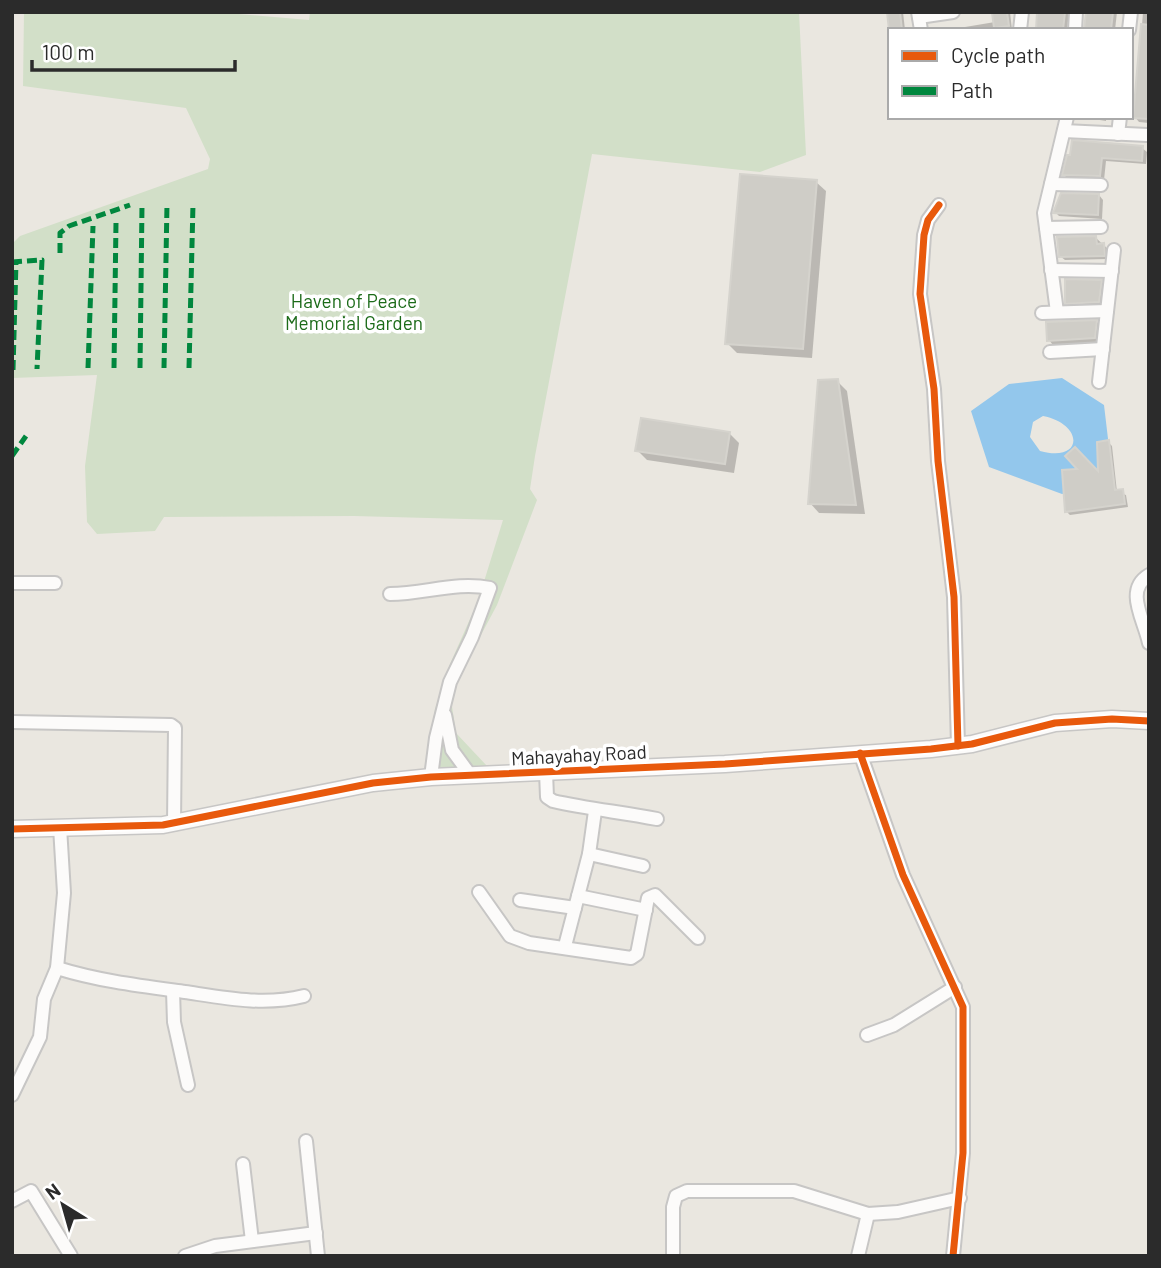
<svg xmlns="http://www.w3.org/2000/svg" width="1161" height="1268" viewBox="0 0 1161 1268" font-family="Barlow,sans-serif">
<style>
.cemetery{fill:#d2dfc8}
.water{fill:#93c7ec;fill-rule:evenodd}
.shadow{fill:#0003}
.building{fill:#cfcdc7;stroke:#d5d3cd;stroke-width:2}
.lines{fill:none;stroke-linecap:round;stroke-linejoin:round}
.minor-casing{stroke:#c7c6c5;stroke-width:16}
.tertiary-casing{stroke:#c7c6c5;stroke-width:19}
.minor{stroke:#fcfbfa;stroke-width:12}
.tertiary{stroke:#fcfbfa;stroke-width:16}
.quiet{stroke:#00873e;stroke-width:5;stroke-dasharray:10 5;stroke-linecap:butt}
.cycleway-casing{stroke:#fff;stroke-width:11}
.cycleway{stroke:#e8590c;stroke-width:7}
.labels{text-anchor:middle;stroke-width:7;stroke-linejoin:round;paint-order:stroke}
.park-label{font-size:19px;fill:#1c6b19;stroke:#fff}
.street-label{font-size:19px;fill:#2b2b2b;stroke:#fff}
</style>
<rect width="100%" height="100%" fill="#eae7e0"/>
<polygon class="cemetery" points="24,12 215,12 309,20 310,12 799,12 806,155 760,172 592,154 535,456 530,489 537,500 497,605 450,693 456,733 487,766 424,771 435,709 450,664 478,601 503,520 354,516 164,517 155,531 97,534 87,522 85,466 97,375 12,378 12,244 20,236 208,169 210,159 186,108 23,86"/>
<path class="water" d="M1062 378 1104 405 1113 481 1111 485 1062 494 989 467 971 411 1009 384ZM1043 416C1084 424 1084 463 1040 451L1030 437 1033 422Z"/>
<g class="shadow">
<polygon points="890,12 903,12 905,30 892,30"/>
<polygon points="994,12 1010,12 1012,30 947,30 995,22"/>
<polygon points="1040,12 1069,12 1067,30 1039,30"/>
<polygon points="1087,12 1117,12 1115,30 1085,30"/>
<polygon points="1143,12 1149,12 1149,123 1139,122 1135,117"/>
<polygon points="1081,117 1106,117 1106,121"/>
<polygon points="1142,148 1147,152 1146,164 1106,161 1104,180 1068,179 1064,175 1072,156"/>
<polygon points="816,182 826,191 812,358 737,353 727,343"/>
<polygon points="1099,195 1103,200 1102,219 1059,216 1055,212"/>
<polygon points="1096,238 1108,249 1108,259 1065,260 1060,256"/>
<polygon points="1101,281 1105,286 1103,305 1071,307 1066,303"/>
<polygon points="1097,322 1101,326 1099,342 1053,345 1049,340"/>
<polygon points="837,381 847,391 865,514 819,513 810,503"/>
<polygon points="729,433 739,443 734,473 647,460 637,450"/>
<polygon points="1108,442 1112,446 1117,492 1126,495 1128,507 1070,515 1067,512 1100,475"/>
</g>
<g class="building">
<polygon points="887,12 900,12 902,30 889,30"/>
<polygon points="1002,12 1007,12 1009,26 994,28 992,13"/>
<polygon points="1037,12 1065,12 1063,30 1036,30"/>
<polygon points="1086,12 1113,12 1111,30 1084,30"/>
<polygon points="1141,24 1149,25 1148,119 1133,118"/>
<polygon points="1072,140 1143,146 1142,161 1102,158 1100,176 1062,175 1067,155 1070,155"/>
<polygon points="740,174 817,180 803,349 725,344"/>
<polygon points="1061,193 1099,194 1098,215 1053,213"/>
<polygon points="1096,236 1097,244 1104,243 1105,256 1059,257 1057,237"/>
<polygon points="1065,279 1102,280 1099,302 1065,304"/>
<polygon points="1097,320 1095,338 1047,341 1046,322"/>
<polygon points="838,379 856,505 808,504 818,380"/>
<polygon points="641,418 730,432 725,464 635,451"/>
<polygon points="1109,440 1115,490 1123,489 1125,504 1065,512 1062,470 1077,469 1065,456 1075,447 1098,471 1097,442"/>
</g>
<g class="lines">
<g class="minor-casing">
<g id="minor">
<polyline points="918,12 921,30"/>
<polyline points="919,17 953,12"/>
<polyline points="1020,30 1022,12"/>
<polyline points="1075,30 1076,12"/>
<polyline points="1129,30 1131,12"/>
<polyline points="1064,131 1147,135"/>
<polyline points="1118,134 1120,117"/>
<polyline points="1051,184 1101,185"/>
<polyline points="939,205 928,220 924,235 920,294 934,389 938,461 954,597 958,746"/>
<polyline points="1046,228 1101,227"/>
<polyline points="1051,270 1112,271"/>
<polyline points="1057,312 1044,213 1067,117"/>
<polyline points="1042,313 1107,311"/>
<polyline points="1050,352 1103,349"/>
<polyline points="1099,382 1114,250"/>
<path d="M1149 575C1124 590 1144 619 1149 643"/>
<polyline points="12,583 55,583"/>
<path d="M390 594C425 594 456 581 490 588L472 637 450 682 436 738 431 777"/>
<polyline points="445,715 452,750 471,776"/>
<polyline points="12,722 171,725 175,728 174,824"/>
<polyline points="860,753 903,875 963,1007 963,1153 953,1256"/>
<path d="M546 772 547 797 553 801C588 809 621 812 657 819"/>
<polyline points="589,854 643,866"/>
<polyline points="479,892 510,936 529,943 631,958 637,954 648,898 655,895 698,938"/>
<polyline points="578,896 646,910"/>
<polyline points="520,900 575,908"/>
<polyline points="565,946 589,854 595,811"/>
<path d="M57 968C99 981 141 986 185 992 225 998 264 1006 304 996"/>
<polyline points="173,991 174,1022 188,1085"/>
<polyline points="867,1035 894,1025 955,987"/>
<polyline points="12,1095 40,1037 44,999 57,968 64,893 60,827"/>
<polyline points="306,1141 318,1256"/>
<polyline points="243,1164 252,1241"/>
<polyline points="12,1201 31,1191 71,1256"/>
<polyline points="185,1256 215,1246 316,1233"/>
<polyline points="673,1256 673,1207 676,1196 687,1191 794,1191 868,1214 898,1212 960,1198"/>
<polyline points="858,1256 868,1214"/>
</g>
</g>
<g class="tertiary-casing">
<polyline id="tertiary" points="12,829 163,825 373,783 431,777 725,764 931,749 972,744 1055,723 1112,719 1149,721"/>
</g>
<use href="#minor" class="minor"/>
<use href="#tertiary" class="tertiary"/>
<g class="quiet">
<polyline points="60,253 60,233 69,226 130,205"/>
<polyline points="12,262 42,260 37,369"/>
<polyline points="88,368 93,226"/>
<polyline points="114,368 116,222"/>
<polyline points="140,368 142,205"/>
<polyline points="164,368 167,204"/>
<polyline points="189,368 193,204"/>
<polyline points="13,370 16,262"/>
<polyline points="12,456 26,436"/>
</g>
<g class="cycleway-casing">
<g id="cycleway">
<polyline points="939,205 928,220 924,235 920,294 934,389 938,461 954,597 958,746"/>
<polyline points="860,753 903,875 963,1007 963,1153 953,1256"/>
<polyline points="12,829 163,825 373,783 431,777 725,764 931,749 972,744 1055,723 1112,719 1149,721"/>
</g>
</g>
<use href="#cycleway" class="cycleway"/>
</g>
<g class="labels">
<g class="park-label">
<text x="354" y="308">Haven of Peace<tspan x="354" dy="22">Memorial Garden</tspan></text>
</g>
<g class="street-label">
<text transform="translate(579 755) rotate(-3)" y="7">Mahayahay Road</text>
</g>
</g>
<rect width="1161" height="1268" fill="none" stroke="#2b2b2b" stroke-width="28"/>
<rect x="888" y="28" width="245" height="91" fill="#ffffff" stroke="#aaaaaa" stroke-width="2"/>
<rect x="902" y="51" width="35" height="10" fill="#e8590c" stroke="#aaaaaa" stroke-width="2"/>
<text x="951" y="63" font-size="21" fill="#2b2b2b">Cycle path</text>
<rect x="902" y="86" width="35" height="10" fill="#00873e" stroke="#aaaaaa" stroke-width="2"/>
<text x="951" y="98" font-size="21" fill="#2b2b2b">Path</text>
<g transform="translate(63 1205) rotate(323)" stroke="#ffffff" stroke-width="5" paint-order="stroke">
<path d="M0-5L12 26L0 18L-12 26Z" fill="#2b2b2b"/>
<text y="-10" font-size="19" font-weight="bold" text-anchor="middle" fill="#2b2b2b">N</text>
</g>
<path d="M32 60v10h203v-10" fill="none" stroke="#2b2b2b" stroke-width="3.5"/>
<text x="42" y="60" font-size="21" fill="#2b2b2b" stroke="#ffffff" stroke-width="5" paint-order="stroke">100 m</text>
</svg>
